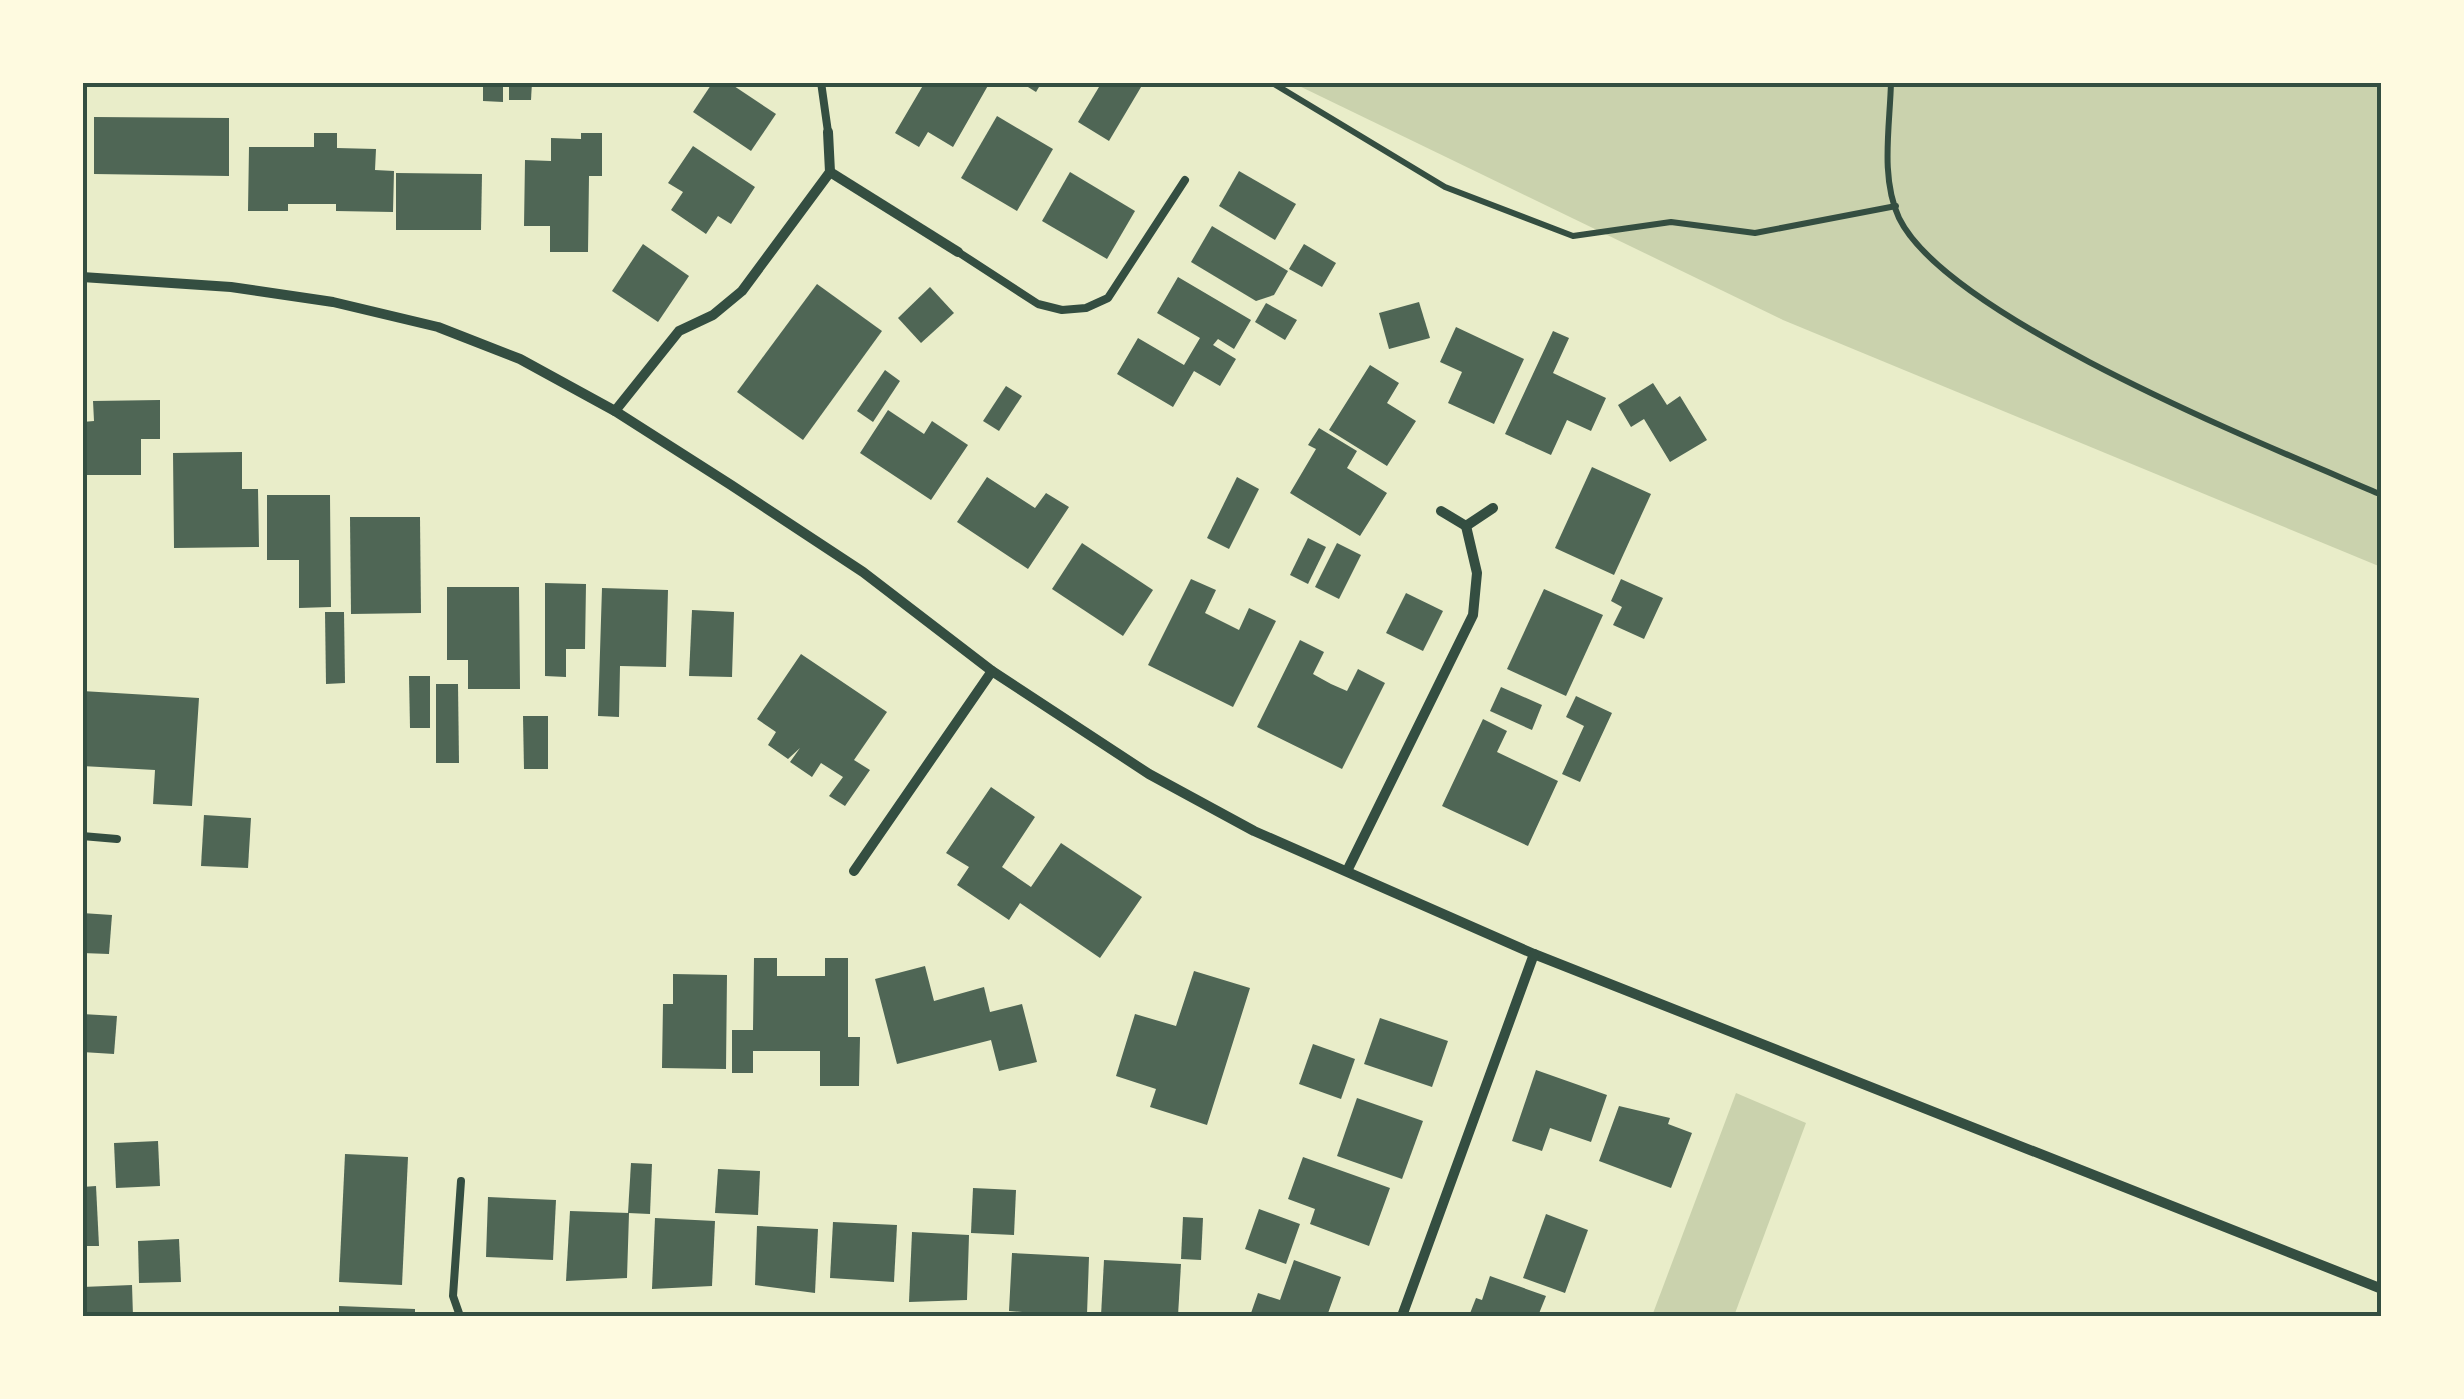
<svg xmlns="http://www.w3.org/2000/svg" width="2464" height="1399" viewBox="0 0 2464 1399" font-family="Karla,sans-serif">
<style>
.green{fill:#cad2ad}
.building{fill:#4f6655}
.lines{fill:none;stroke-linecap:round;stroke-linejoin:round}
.path{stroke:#344e41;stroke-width:6}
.service{stroke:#344e41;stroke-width:8}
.minor{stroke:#344e41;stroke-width:10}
.neatline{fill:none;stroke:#344e41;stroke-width:4}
</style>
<rect width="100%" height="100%" fill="#e9edc9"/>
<g class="green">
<polygon points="1293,83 2381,83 2381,567 1783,320"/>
<polygon points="1736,1093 1806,1123 1734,1316 1652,1316"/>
</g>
<g class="building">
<polygon points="483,82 503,82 503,102 483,101"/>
<polygon points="509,82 532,82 531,100 509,100"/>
<polygon points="713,82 728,82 776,114 751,151 693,112"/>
<polygon points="925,82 990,82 953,147 928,132 919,147 895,133"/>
<polygon points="1020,82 1042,82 1036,92"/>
<polygon points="1102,82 1144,82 1109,141 1078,122"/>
<polygon points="997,116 1053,149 1017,211 961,178"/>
<polygon points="94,117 229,118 229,176 94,174"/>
<polygon points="314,133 337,133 337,148 376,149 375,170 394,171 393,212 336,211 336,204 288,204 288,211 248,211 249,147 314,147"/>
<polygon points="581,133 602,133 602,176 589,176 588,252 550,252 550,226 524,226 525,160 551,161 551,138 581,139"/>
<polygon points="693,146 755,187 731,224 718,216 706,234 671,210 683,192 668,183"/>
<polygon points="1239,171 1296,204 1275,240 1219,206"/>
<polygon points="1070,172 1135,211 1107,259 1042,221"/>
<polygon points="396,173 482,174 481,230 396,230"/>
<polygon points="1212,226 1288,271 1274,295 1256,301 1191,262"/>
<polygon points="643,244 689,276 658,322 612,291"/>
<polygon points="1304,244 1336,263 1322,287 1289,269"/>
<polygon points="1178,277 1251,320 1234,349 1218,339 1213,345 1236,359 1220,386 1194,371 1173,407 1117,374 1138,338 1184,365 1200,338 1157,313"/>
<polygon points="817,284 882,331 803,440 737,392"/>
<polygon points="930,287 954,313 921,343 898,318"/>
<polygon points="1419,302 1430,338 1389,349 1379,313"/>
<polygon points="1266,303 1297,320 1285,340 1255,322"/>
<polygon points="1456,327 1524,359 1494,424 1448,403 1462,372 1440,362"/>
<polygon points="1553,331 1569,338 1553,373 1606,398 1591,431 1567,420 1551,455 1505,434"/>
<polygon points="1370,365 1399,383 1387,403 1416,421 1387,466 1329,430"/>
<polygon points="885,370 900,381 873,422 857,411"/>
<polygon points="1653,383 1667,405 1680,396 1707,440 1670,462 1644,419 1631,427 1618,405"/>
<polygon points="1006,386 1022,396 999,431 983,421"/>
<polygon points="160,400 160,439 141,439 141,475 82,475 82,422 94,421 93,401"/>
<polygon points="888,410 924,434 932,421 968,445 931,500 860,453"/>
<polygon points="1319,428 1357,451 1347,468 1387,493 1360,536 1290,493 1316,449 1308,445"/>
<polygon points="242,452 242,489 258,489 259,547 174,548 173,453"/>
<polygon points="1592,467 1651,494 1614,575 1555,548"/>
<polygon points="987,477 1035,508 1046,493 1069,507 1028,569 957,522"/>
<polygon points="1237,477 1259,489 1229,549 1207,538"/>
<polygon points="267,495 330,495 331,607 299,608 299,560 267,560"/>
<polygon points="350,517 420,517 421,613 351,614"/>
<polygon points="1308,538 1326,547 1308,584 1290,575"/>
<polygon points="1082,543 1153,590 1123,636 1052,589"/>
<polygon points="1337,543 1361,555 1339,599 1315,587"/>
<polygon points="1191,579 1216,590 1205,613 1239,630 1249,608 1276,621 1233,707 1148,665"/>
<polygon points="1621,579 1663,598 1644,639 1613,625 1622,607 1611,601"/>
<polygon points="545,583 586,584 585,649 566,649 566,677 545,676"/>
<polygon points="447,587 519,587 520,689 468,689 468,660 447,660"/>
<polygon points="602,588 668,590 666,667 620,666 619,717 598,716"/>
<polygon points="1544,589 1603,615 1566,696 1507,669"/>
<polygon points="1406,593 1443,611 1423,651 1386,633"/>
<polygon points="692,610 734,612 732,677 689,676"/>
<polygon points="325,612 344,612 345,683 326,684"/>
<polygon points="1300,640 1324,652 1313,674 1331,684 1347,691 1358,669 1385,683 1342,769 1257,727"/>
<polygon points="801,654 887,712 854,760 870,770 845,806 829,796 843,777 821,763 812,777 790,762 800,748 788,759 768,745 776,732 757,719"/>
<polygon points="409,676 430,676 430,728 410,728"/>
<polygon points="436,684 458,684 459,763 436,763"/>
<polygon points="1501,687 1542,705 1532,730 1490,711"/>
<polygon points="82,691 199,698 192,806 153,804 155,770 82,766"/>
<polygon points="1576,696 1612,713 1580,782 1562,774 1584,726 1566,717"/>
<polygon points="523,716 548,716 548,769 524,769"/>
<polygon points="1483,719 1507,731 1497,752 1558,781 1528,846 1442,806"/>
<polygon points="991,787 1035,817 1002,867 1031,887 1061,843 1142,897 1100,958 1020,903 1009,920 957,885 969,867 946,853"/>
<polygon points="204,815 251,818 248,868 201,866"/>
<polygon points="82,913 112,915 109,954 82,953"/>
<polygon points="754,958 777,958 777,976 825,976 825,958 848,958 848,1037 860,1037 859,1086 820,1086 820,1051 753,1051 753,1073 732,1073 732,1030 753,1030"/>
<polygon points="925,966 934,1001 984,987 990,1012 1022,1004 1037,1062 999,1071 991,1040 897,1064 875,979"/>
<polygon points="1194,971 1250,988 1207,1125 1150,1107 1156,1089 1116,1076 1135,1014 1176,1026"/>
<polygon points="673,974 727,975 726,1069 662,1068 663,1004 673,1004"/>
<polygon points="82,1014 117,1016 114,1054 82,1052"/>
<polygon points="1380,1018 1448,1041 1432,1087 1364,1064"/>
<polygon points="1313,1044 1355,1059 1341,1099 1299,1084"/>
<polygon points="1536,1070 1607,1095 1591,1142 1550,1128 1542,1151 1512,1141"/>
<polygon points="1357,1098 1423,1121 1402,1179 1337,1156"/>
<polygon points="1619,1106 1670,1118 1668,1124 1692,1133 1671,1188 1599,1161"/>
<polygon points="158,1141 160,1186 116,1188 114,1143"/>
<polygon points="345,1154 408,1157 402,1285 339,1282"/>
<polygon points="1303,1157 1390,1188 1369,1246 1310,1224 1315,1209 1288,1199"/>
<polygon points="631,1163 652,1164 650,1214 628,1213"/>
<polygon points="718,1169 760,1171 758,1215 715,1213"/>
<polygon points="96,1186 99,1246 82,1246 82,1187"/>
<polygon points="973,1188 1016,1190 1014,1235 971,1233"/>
<polygon points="488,1197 556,1200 553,1260 486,1257"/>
<polygon points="1259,1209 1300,1224 1286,1264 1245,1249"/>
<polygon points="570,1211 629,1213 627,1278 566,1281"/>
<polygon points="1546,1214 1588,1230 1565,1293 1523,1278"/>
<polygon points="1183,1217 1203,1218 1201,1260 1181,1259"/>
<polygon points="655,1218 715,1221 712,1286 652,1289"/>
<polygon points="833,1222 897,1225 894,1282 830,1278"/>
<polygon points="757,1226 818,1229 815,1293 755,1285"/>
<polygon points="912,1232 969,1235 967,1300 909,1302"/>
<polygon points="179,1239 181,1282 139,1283 138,1241"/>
<polygon points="1012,1253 1089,1257 1087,1315 1035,1316 1035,1313 1009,1311"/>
<polygon points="1104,1260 1181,1264 1178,1316 1101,1316"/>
<polygon points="1294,1260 1341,1277 1327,1316 1250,1316 1258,1293 1280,1300"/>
<polygon points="1490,1276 1546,1296 1538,1316 1469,1316 1476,1298 1482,1300"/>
<polygon points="132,1285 133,1316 82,1316 82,1287"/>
<polygon points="339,1306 415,1309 415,1316 339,1316"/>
</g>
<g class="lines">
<g class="path">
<polyline points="1271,82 1445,187 1573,236 1671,222 1755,233 1896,206"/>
<path d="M1891 82C1890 126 1880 177 1899 218 1948 319 2273 448 2382 495"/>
</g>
<g class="service">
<polyline points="821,82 828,132"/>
<polyline points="958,252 1038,304 1062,310 1086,308 1108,298 1185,180"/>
<polyline points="82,836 117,839"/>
<polyline points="460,1316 453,1296 461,1181"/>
</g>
<g class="minor">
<polyline points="830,172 958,252"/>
<polyline points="82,277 231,287 333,302 438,327 520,359 615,411 731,485 863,572 992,671 1149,774 1254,831 1534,954 2382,1289"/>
<polyline points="615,411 679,331 713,315 742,291 830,172 828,132"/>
<polyline points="1441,511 1466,526 1493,508"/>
<polyline points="854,871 992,671"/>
<polyline points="1347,871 1473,615 1477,573 1466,526"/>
<polyline points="1402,1316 1534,954"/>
</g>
</g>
<rect width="2464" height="1399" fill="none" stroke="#fefae0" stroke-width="170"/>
<rect x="85" y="85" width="2294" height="1229" class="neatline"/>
</svg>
